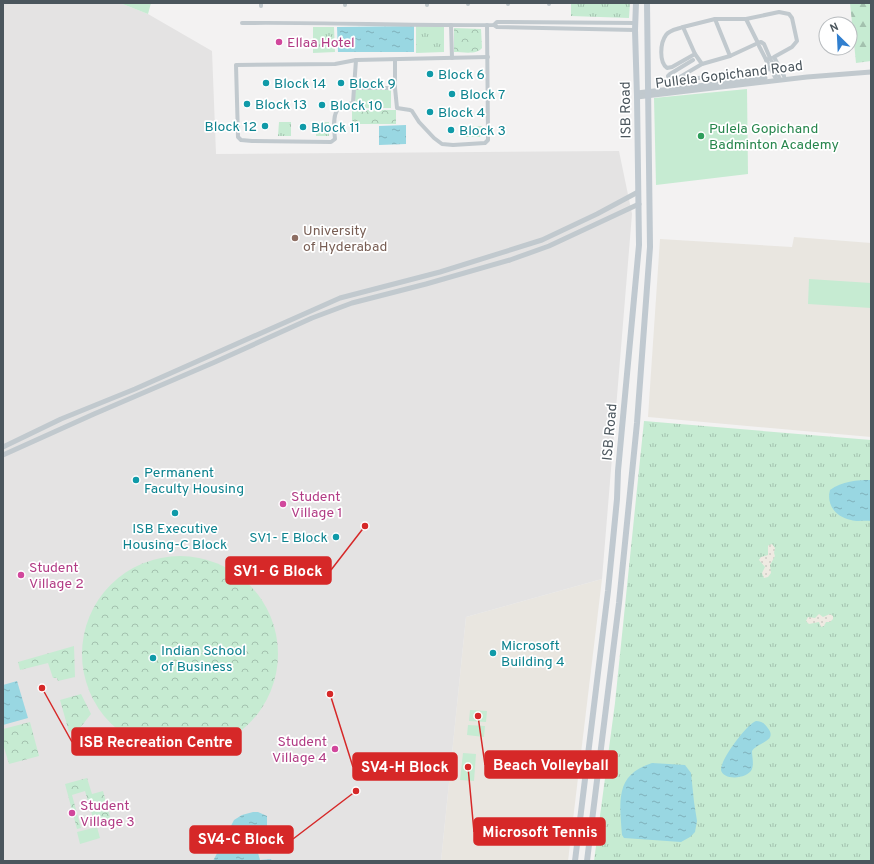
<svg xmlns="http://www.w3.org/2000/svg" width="874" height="864" viewBox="0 0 874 864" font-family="Overpass,sans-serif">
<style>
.commercial{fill:#e9e6e0}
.education{fill:#e4e3e3}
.grass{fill:url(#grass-tufts)}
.forest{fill:url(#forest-firs)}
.sand{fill:url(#sand-dots)}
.park{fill:url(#park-crowns)}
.pitch{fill:#c6ebd2}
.water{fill:url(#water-ripples)}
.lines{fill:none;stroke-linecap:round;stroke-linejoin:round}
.minor{stroke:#c1c9ce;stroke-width:4}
.tertiary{stroke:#c1c9ce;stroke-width:5}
.secondary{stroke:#c0c9d0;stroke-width:6}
.hotel-dot{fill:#d1479c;stroke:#fff;stroke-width:1.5}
.culture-dot{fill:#0f9aa8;stroke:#fff;stroke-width:1.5}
.leisure-dot{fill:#2e9e5b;stroke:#fff;stroke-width:1.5}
.education-dot{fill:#8d6e63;stroke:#fff;stroke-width:1.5}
.labels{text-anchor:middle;stroke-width:3.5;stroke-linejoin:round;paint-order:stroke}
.hotel-label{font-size:14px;fill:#b23c85;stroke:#fff;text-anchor:start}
.culture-label{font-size:14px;fill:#0d838f;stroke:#fff;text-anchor:start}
.street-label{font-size:14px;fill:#4b565d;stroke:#fff}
.leisure-label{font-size:14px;fill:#27864d;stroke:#fff;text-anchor:start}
.education-label{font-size:14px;fill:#785e54;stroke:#fff;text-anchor:start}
.leader{fill:none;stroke:#d62828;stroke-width:1.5}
.callout-dot{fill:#d62828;stroke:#fff;stroke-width:1.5}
.callout{fill:#d62828;stroke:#d62828;stroke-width:1.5}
.callout-label{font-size:15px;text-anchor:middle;font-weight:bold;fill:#fff}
</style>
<defs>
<pattern id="grass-tufts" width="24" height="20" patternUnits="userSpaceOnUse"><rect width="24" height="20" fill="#c6ebd2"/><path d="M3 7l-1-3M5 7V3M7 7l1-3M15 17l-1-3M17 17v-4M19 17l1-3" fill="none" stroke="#a3c1ae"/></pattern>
<pattern id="forest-firs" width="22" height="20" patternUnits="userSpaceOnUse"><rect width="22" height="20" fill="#c6ebd2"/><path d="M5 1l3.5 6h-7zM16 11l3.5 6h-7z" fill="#a3c1ae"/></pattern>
<pattern id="sand-dots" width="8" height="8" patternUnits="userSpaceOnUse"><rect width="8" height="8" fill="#efeae2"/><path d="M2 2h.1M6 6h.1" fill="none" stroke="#cecbc4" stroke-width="1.8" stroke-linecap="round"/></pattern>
<pattern id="park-crowns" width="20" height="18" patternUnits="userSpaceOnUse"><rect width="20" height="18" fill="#c6ebd2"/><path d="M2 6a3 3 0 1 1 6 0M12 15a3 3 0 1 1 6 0" fill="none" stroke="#a3c1ae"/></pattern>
<pattern id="water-ripples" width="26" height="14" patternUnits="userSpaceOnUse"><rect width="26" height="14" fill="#99d7e2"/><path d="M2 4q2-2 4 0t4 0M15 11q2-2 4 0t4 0" fill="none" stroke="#7fb1ba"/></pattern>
</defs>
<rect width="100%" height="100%" fill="#f3f2f2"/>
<g class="commercial">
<polygon points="794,237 871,243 871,437 648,417 660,239 792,247"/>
<polygon points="602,579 568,861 441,861 466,617"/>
</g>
<polygon class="education" points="3,3 120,3 148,14 212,51 216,154 619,151 632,214 602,579 466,617 441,861 3,861"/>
<g class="grass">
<polygon points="571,3 630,3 629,18 571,16"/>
<polygon points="416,26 444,26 444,52 416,53"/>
<polygon points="313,27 334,27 335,52 313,53"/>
<polygon points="279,122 291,122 291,136 278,136"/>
<polygon points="317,122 329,122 329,136 316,136"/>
<polygon points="644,421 871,440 871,861 594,861 615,703"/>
</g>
<polygon class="forest" points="850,3 871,3 871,61 856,63"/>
<g class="sand">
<polygon points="772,544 775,548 774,553 775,556 770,565 771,573 768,577 764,578 762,573 765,567 759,560 761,557 768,555 768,546 769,545"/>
<polygon points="819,614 823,617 830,614 833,616 833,619 830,622 826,622 824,626 821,627 819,622 809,624 806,621 808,617 815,618"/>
</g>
<g class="park">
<path d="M454 28 481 29 482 48C477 55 463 52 454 52Z"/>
<rect x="352" y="110" width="44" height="14"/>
<polygon points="482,126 480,137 463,137 463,127"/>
<circle cx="180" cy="654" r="98"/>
<polygon points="74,646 75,677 58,681 57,678 53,678 48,663 20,670 18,662"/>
<polygon points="81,694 91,714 79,729 69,732 60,700"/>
<polygon points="30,722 39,756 9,764 3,744 3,729"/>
<polygon points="87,778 92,794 103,791 111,820 95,825 85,791 72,795 81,828 77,829 65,784"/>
</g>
<g class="pitch">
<polygon points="120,3 151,3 148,14"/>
<polygon points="354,88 391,89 391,108 356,108"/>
<polygon points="747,89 748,174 656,185 654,98"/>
<polygon points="809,279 871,283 871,308 808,304"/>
<polygon points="470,710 487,711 486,722 469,721"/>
<polygon points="468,725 485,726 484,737 467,735"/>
<polygon points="463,753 476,754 474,781 460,780"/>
<polygon points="97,827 100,838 80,844 77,832"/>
</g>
<g class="water">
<polygon points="414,26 414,52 338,52 337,27"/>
<polygon points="406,125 406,144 379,145 379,126"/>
<path d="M871 480V521C865 520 857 522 851 520 836 517 826 505 830 490 842 481 857 480 871 480Z"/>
<polygon points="17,681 28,718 3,725 3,685"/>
<path d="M756 721C761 721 764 723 767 727 779 741 758 742 752 751 752 757 754 763 752 769 748 779 723 781 721 770 720 760 747 724 756 721Z"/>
<path d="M652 763 685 765 691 773 694 802 697 821 695 832 690 837 681 842 624 838 622 835C620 802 614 775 652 763Z"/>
<polygon points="253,812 258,812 267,816 267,834 256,846 260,860 271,859 272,861 213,861 234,820 242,815"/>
</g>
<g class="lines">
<g class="minor">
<polyline points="261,3 261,6"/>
<polyline points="345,3 345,5"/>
<polyline points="427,3 427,5"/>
<polyline points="468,3 468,4"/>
<polyline points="508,4 508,3"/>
<polyline points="549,4 549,3"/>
<path d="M242 23C326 22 410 26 494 25L497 22 635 23"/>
<polyline points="451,25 452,58"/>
<polyline points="494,25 497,27 635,30"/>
<polyline points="683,27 715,19 746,19 779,12 789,14 792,18 797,41 792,47 774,57 784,76"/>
<path d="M683 27 695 54 672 67 667 68C659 62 660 43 666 35 669 30 678 29 683 27Z"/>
<polyline points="758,43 761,42 764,44 770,58 766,60"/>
<polyline points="759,46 775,77"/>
<polyline points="695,54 702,64 730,56 715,19"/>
<polyline points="730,56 758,43 746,19"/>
<polyline points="771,58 770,58 779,77"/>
<polyline points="395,60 395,88 397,108 410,110 412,111 419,122 434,138 442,144 453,145 485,143 488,140 488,135 487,25"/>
<polyline points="693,60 670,74 668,76 669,78 674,81 771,69"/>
<polyline points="680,80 680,77 702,64"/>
<polyline points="354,88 356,60"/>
<path d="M395 88H354L353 103C349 104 344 105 340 107 332 112 334 130 335 139L331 142 252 141 241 140 238 137 236 65 335 64 356 60 488 57"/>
</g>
<g class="tertiary">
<polyline points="637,93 765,78"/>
<polyline points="637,97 807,77 871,72"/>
<polyline points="3,447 61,419 135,389 340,298 440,272 542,240 597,214 638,192"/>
<polyline points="3,455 94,414 215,362 312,318 352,303 426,284 510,260 549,246 639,204"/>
</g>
<g class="secondary">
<polyline points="575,861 608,591 617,499 618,471 639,245 637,97 635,30 636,3"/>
<polyline points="587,861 619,603 637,423 650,247 647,3"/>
</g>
</g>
<g class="hotel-dot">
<circle cx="279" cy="42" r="4"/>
<circle cx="283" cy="504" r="4"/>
<circle cx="21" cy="575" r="4"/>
<circle cx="335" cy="749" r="4"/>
<circle cx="72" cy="813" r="4"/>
</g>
<g class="culture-dot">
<circle cx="430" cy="74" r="4"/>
<circle cx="266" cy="83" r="4"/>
<circle cx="341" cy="83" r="4"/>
<circle cx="452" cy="94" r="4"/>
<circle cx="247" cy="104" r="4"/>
<circle cx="322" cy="105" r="4"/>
<circle cx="430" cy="112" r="4"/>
<circle cx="265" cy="126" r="4"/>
<circle cx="303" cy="127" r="4"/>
<circle cx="451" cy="130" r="4"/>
<circle cx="136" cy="480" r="4"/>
<circle cx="175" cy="513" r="4"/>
<circle cx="336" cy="537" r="4"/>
<circle cx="493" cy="653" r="4"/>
<circle cx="153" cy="658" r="4"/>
</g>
<circle class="leisure-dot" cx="701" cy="136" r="4"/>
<circle class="education-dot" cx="295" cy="238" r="4"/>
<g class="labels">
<g class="hotel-label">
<text x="287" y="47">Ellaa Hotel</text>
<text x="291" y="501">Student<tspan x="291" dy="16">Village 1</tspan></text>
<text x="29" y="572">Student<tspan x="29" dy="16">Village 2</tspan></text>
<text x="327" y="746" text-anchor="end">Student<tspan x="327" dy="16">Village 4</tspan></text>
<text x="80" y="810">Student<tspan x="80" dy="16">Village 3</tspan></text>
</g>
<g class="culture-label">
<text x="438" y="79">Block 6</text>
<text x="274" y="88">Block 14</text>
<text x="349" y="88">Block 9</text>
<text x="460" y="99">Block 7</text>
<text x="255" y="109">Block 13</text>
<text x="330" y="110">Block 10</text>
<text x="438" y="117">Block 4</text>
<text x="257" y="131" text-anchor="end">Block 12</text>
<text x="311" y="132">Block 11</text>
<text x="459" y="135">Block 3</text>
<text x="144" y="477">Permanent<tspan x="144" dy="16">Faculty Housing</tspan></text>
<text x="175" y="533" text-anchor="middle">ISB Executive<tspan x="175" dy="16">Housing-C Block</tspan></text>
<text x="328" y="542" text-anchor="end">SV1- E Block</text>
<text x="501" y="650">Microsoft<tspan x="501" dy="16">Building 4</tspan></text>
<text x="161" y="655">Indian School<tspan x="161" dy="16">of Business</tspan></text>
</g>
<g class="street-label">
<text transform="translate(729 74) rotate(-7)" y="5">Pullela Gopichand Road</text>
<text transform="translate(625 110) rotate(-91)" y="5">ISB Road</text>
<text transform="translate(609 432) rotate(-85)" y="5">ISB Road</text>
</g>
<g class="leisure-label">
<text x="709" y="133">Pulela Gopichand<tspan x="709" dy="16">Badminton Academy</tspan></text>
</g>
<g class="education-label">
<text x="303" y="235">University<tspan x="303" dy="16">of Hyderabad</tspan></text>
</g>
</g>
<path class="leader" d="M365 526L331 570M42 688L72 742M478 716L485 765M330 694L353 767M468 767L474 832M356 791L293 839"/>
<g class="callout-dot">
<circle cx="365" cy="526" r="4"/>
<circle cx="42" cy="688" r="4"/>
<circle cx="478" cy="716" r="4"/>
<circle cx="330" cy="694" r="4"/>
<circle cx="468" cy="767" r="4"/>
<circle cx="356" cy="791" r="4"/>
</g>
<g class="callout">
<rect x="226" y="557" width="105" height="27" rx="4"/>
<rect x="72" y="728" width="169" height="27" rx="4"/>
<rect x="485" y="751" width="132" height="27" rx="4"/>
<rect x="353" y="753" width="104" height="27" rx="4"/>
<rect x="474" y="818" width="131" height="27" rx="4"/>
<rect x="190" y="826" width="103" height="27" rx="4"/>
</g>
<g class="callout-label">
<text x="278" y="576">SV1- G Block</text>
<text x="156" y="747">ISB Recreation Centre</text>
<text x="551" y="770">Beach Volleyball</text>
<text x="405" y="772">SV4-H Block</text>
<text x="540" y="837">Microsoft Tennis</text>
<text x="241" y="844">SV4-C Block</text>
</g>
<rect width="874" height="864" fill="none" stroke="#4b565d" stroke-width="8"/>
<g transform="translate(838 36) rotate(336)"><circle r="19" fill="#ffffff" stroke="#b7bbbe"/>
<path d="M0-3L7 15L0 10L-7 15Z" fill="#317fcf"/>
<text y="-6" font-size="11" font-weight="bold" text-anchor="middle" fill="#4b565d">N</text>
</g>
</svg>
